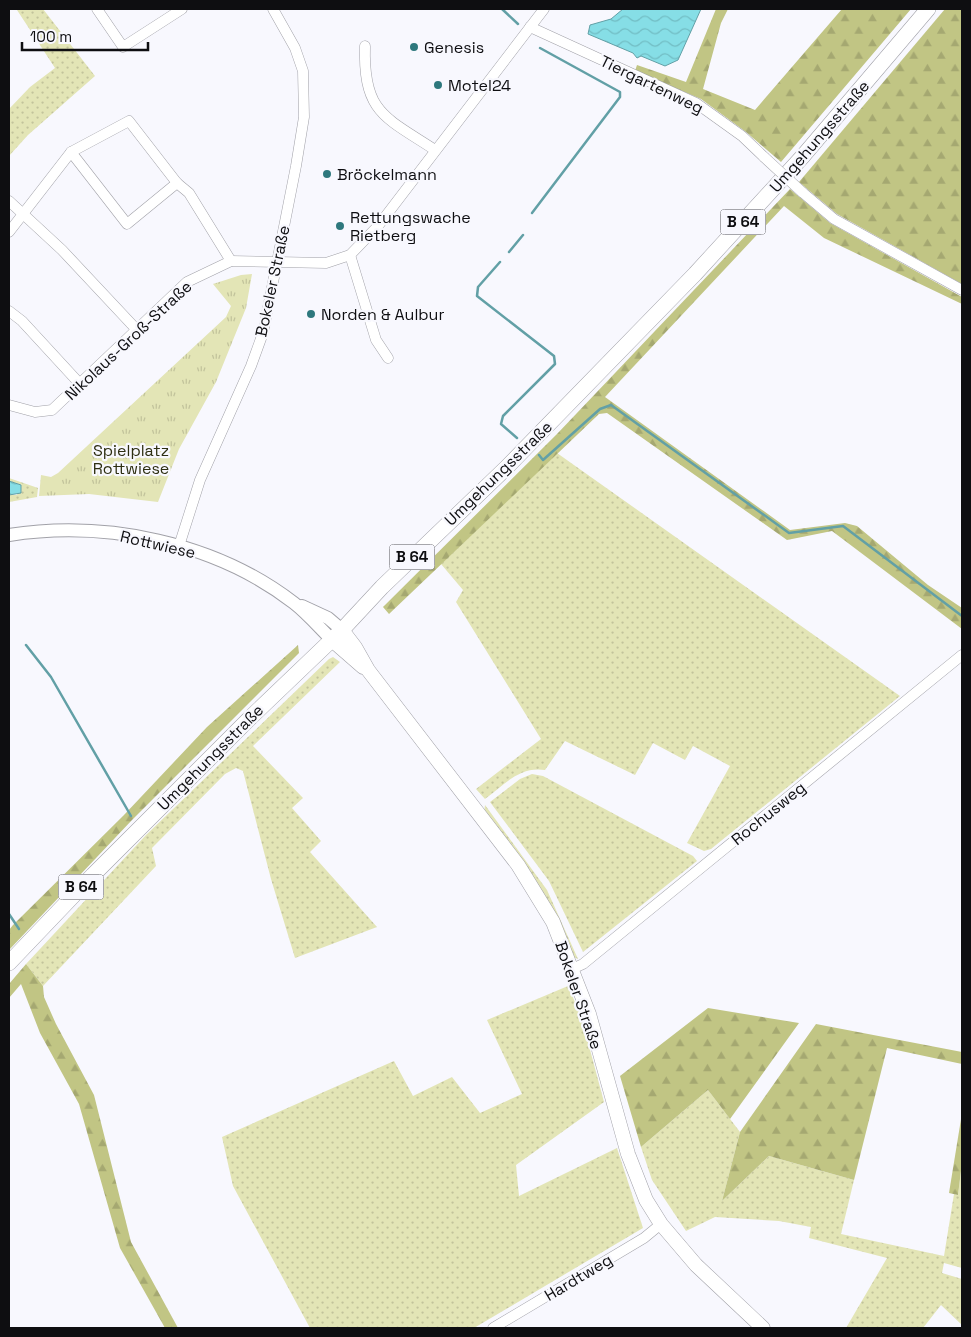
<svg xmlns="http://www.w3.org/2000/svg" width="971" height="1337" viewBox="0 0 971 1337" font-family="'Space Grotesk',sans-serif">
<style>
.grass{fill:url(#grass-dots)}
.forest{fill:url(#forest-firs)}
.park{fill:url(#park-tufts)}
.water{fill:url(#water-waves);stroke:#62a0a6}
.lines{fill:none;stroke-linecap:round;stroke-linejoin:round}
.stream{stroke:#62a0a6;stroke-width:2.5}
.minor-casing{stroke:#a1a1a8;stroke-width:11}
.tertiary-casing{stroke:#a1a1a8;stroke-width:14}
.secondary-casing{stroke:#a1a1a8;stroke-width:15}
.primary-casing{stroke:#a1a1a8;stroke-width:16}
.minor{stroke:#fff;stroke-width:10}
.tertiary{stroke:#fff;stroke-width:12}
.secondary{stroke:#fff;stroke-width:14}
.primary{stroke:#fff;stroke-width:15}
.minor-bridge-casing{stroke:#a1a1a8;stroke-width:11;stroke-linecap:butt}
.minor-bridge{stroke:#fff;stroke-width:10}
.poi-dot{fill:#2e787d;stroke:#f8f8fe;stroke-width:2}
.labels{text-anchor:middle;stroke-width:4.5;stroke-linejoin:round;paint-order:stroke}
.shield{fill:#f8f8fe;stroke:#545458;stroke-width:1}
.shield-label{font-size:15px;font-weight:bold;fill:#0e0e11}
.poi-label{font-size:16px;fill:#0e0e11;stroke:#f8f8fe;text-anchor:start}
.street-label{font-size:16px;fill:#0e0e11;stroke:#f8f8fe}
.park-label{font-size:16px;fill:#2e2f12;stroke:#f8f8fe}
</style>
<defs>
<pattern id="grass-dots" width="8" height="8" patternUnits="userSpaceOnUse" patternTransform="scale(1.25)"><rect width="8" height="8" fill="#e3e5b6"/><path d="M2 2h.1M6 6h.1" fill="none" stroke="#c2c39b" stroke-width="1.8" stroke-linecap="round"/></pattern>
<pattern id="forest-firs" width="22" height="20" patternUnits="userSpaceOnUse" patternTransform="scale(1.25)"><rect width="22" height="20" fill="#c1c584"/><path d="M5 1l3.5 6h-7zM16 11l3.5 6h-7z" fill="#a5a871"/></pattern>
<pattern id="park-tufts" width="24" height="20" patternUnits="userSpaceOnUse" patternTransform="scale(1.25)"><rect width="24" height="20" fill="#e3e5b6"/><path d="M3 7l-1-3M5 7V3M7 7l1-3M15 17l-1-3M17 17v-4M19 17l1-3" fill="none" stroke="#c2c39b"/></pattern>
<pattern id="water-waves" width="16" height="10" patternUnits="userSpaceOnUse" patternTransform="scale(1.25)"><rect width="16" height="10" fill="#86dee6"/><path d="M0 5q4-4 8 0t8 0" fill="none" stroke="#72bdc4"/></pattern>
</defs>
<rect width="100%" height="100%" fill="#f8f8fe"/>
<g class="grass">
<polygon points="43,9 95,76 28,135 9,156 9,109 30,87 55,68 17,10"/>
<path d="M557 453 900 696 711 849 704 851 687 843 730 766 693 746 685 760 653 743 635 775 565 741 545 770C520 766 505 784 485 799L476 789 541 739 456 602 463 590 441 564Z"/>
<polygon points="9,478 38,488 37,497 9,502 9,495 17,495 21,485 9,481"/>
<polygon points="333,657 340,662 253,746 303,798 292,808 321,841 310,852 377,927 295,958 271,879 243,771 236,768 225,774 152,848 156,866 43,986 26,964 146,835 329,659"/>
<polygon points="532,774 543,776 693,856 697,861 583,952 549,881 490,802 520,779"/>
<polygon points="485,805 547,890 578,959 573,957 544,895 484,813"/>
<polygon points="568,986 581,1016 604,1102 516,1165 519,1196 617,1148 643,1228 474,1328 310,1328 233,1186 222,1137 394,1061 413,1096 452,1077 480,1113 522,1094 487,1020"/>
<polygon points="708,1090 740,1132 722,1201 769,1156 854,1180 841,1234 944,1256 954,1194 958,1195 962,1163 962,1268 944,1263 942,1273 962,1279 962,1325 941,1305 923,1328 846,1328 887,1258 809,1238 811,1227 779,1221 715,1217 686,1231 652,1180 641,1147"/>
</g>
<g class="forest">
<polygon points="716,9 728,9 721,23 703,89 755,110 842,9 911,9 781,162 746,132 701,99 635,71 637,65 686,82"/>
<polygon points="945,9 962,9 962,284 837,214 799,182"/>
<polygon points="790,189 830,223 962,297 962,304 824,238 784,206 605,397 790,530 845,523 857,526 928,585 962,608 962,629 832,531 787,540 607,413 599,414 389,614 383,607 557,434"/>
<polygon points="298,645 299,653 132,820 9,950 9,930 13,925 124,815 207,727"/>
<polygon points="26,964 43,986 44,997 56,1024 94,1095 131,1242 178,1328 165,1328 120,1248 79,1104 40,1033 21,984 9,998 9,984"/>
<polygon points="708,1008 799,1023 730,1119 708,1090 641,1147 620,1076"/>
<polygon points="816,1024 962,1052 962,1064 887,1048 854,1180 769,1156 722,1201 740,1132"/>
<polygon points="962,1113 962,1163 958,1195 949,1193"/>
</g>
<polygon class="park" points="252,274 246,308 216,382 179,449 158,502 89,494 39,496 41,475 51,477 58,473 226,317 231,306 213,284 241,275"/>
<g class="water">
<polygon points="623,9 701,9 678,60 665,66 641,56 637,58 633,53 588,34 590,25 611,19"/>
<polygon points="9,481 21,485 21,493 9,495"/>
</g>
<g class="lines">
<g class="stream">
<polyline points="502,9 518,24"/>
<polyline points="532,213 620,97 620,92 540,48"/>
<polyline points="509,252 523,235"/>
<polyline points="500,262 478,287 477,296 554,356 555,364 503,416 501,424 517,438"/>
<polyline points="539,455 543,460 600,409 611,405 789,533 843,526 962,616"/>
<polyline points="26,645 51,677 131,816"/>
<polyline points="9,914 19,929"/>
</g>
<g class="minor-casing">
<g id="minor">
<polyline points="97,9 123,47 182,9"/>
<polyline points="530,27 696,103 742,136 764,157"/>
<path d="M365 46C363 113 385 117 435 150"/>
<polyline points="71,152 127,224 177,183"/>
<polyline points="802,192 834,219 962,290"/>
<polyline points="9,201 62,250 137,330"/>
<polyline points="9,232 71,152 129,121 177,183 189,193 231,261"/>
<polyline points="350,255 376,340 388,358"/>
<polyline points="9,311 22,321 80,384"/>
<polyline points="9,405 35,412 52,410 187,282 231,261 326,263 350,255 378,226 544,9"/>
<polyline points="179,546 200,480 251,366 263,333 296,166 304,117 303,71 295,48 273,9"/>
<polyline points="572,969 583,964 962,655"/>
<polyline points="493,1328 644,1238 661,1224"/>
</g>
</g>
<g class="tertiary-casing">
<g id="tertiary">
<path d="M9 535C105 520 215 542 294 603 307 613 319 627 332 640"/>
<polyline points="302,606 328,618 342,630"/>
</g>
</g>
<g class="secondary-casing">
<g id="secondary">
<polyline points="342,630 355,647 368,670 518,865 553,922 589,1014 628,1154 646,1200 661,1224 696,1265 763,1328"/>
<polyline points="332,640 363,667"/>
</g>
</g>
<g class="primary-casing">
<polyline id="primary" points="9,963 93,875 251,717 342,630 382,587 506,468 695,274 803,156 928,9"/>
</g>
<use href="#minor" class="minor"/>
<use href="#tertiary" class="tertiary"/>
<use href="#secondary" class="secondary"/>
<use href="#primary" class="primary"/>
<g class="minor-bridge-casing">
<polyline id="minor-bridge" points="764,157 802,192"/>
</g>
<use href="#minor-bridge" class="minor-bridge"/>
</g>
<g class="poi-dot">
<circle cx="414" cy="47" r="5"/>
<circle cx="438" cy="85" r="5"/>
<circle cx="327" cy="174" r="5"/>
<circle cx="340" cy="226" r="5"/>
<circle cx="311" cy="314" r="5"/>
</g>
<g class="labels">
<g class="shield">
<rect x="720.5" y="209.5" width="45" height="25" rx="4"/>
<rect x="389.5" y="544.5" width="45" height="25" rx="4"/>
<rect x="58.5" y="874.5" width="45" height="25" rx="4"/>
</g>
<g class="shield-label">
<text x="743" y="227">B 64</text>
<text x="412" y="562">B 64</text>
<text x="81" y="892">B 64</text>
</g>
<g class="poi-label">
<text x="424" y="53">Genesis</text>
<text x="448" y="91">Motel24</text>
<text x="337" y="180">Bröckelmann</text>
<text x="350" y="223">Rettungswache<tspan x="350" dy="18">Rietberg</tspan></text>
<text x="321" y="320">Norden &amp; Aulbur</text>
</g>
<g class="street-label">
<text transform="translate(652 84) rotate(26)" y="6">Tiergartenweg</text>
<text transform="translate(819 136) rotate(-49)" y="6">Umgehungsstraße</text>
<text transform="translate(272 281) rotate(-78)" y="6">Bokeler Straße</text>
<text transform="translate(128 340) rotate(-43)" y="6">Nikolaus-Groß-Straße</text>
<text transform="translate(498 473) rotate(-44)" y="6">Umgehungsstraße</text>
<text transform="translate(158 544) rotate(13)" y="6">Rottwiese</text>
<text transform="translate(210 757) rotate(-45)" y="6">Umgehungsstraße</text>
<text transform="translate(768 813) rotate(-39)" y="6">Rochusweg</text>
<text transform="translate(579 995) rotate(71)" y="6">Bokeler Straße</text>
<text transform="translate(578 1277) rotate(-31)" y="6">Hardtweg</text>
</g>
<g class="park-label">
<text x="131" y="456">Spielplatz<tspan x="131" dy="18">Rottwiese</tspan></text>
</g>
</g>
<rect width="971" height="1337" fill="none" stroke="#0e0e11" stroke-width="20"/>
<path d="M22 42v8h126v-8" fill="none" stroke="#0e0e11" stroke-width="2.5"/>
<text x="30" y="42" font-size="15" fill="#0e0e11" stroke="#f8f8fe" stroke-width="4" paint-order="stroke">100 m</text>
</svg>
